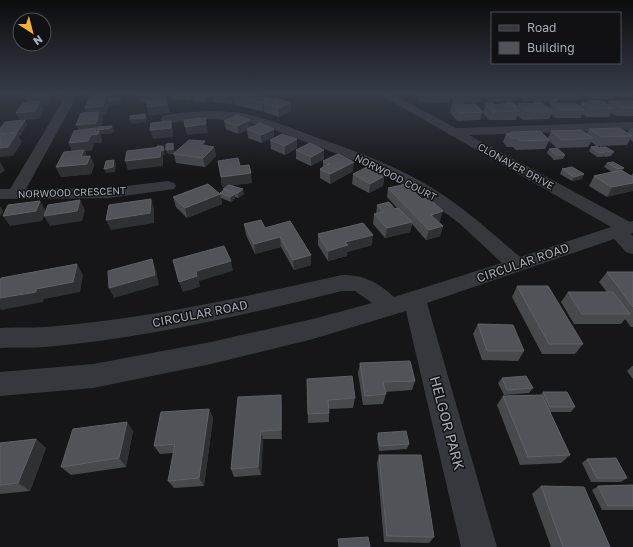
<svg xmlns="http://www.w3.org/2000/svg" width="633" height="547" viewBox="0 0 633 547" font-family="'Golos Text',sans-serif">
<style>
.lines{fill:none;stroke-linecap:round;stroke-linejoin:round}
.minor{fill:#37383d;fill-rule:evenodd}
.wall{fill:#47494d}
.shaded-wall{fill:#2f3033}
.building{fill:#525359;stroke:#5f6168}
.labels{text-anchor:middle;stroke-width:3;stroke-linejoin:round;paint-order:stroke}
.far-street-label{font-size:10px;fill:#a8adb8;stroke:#111113}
.street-label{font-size:12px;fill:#a8adb8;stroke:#111113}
.near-street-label{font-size:14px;fill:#a8adb8;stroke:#111113}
</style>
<rect width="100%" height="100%" fill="#161618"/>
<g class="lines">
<g class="minor">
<polygon points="67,94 78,94 26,189 109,188 168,181 174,183 176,186 174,189 109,198 0,199 0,189 10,189"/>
<path d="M379 94H392L456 128 633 122V130L469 135 630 222 633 221V233L631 234 633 236V254L626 252 614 239 427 303 497 547H461L406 311 313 339 211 364 93 388 0 396V372L93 364 211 342 313 319 372 303 355 291H342C245 315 146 338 46 347 31 348 15 347 0 348V328C15 327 30 328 46 327 146 319 244 297 342 275 363 274 379 283 394 297L502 263 459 223 425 198 390 177 353 160 272 129 243 121 209 119 167 123 163 122 161 119 163 116C185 111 218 110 241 113 264 117 286 126 307 134 352 150 397 165 437 191 467 210 493 234 520 257L611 227Z"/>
</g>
</g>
<g class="wall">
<polygon points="91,94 113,94 111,99 121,102 121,104 110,105 109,101 108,101 109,104 106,114 101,115 103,120 100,127 114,130 113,133 100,134 102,140 101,143 94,143 92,150 85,151 87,157 90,156 94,165 91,174 61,177 56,167 72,151 69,143 78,130 87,113 85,108 92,98"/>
<polygon points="138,94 165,94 168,106 169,113 149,115 147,107 147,103 140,101"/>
<polygon points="171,94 211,94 211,96 205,102 193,101 192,96 191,100 172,100"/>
<polygon points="212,94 258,94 259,96 271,100 291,103 291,111 279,117 264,112 264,110 262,111 235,105 234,102 232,104 213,102 211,95"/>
<polygon points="418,94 633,94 633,98 622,98 615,95 613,99 590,99 582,94 580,99 558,100 556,104 579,106 581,103 588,102 589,101 608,105 609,101 633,101 633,116 617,116 611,113 609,117 586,117 582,114 581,118 556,118 551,114 549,119 523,120 517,115 516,120 489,120 483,113 486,103 495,105 506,104 506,102 517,106 516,109 519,103 533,104 534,102 549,109 551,104 547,101 523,101 516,95 514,101 489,102 483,95 481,102 455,103 450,97 449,103 421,102 417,97"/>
<polygon points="452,104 483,112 480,120 457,121 450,112"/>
<polygon points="224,121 251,128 260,123 262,143 248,138 247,130 238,134 226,129"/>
<polygon points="631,128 633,128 633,142 630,139 627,145 597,146 591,142 588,147 557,148 565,155 563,159 554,160 547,153 549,149 557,148 549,141 545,149 516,150 513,147 507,147 503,142 506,134 511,133 511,132 548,138 551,131 587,134 589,129 627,133"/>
<polygon points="297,139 297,148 285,155 271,149 270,140"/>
<polygon points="205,141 205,145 214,147 216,156 205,167 176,163 174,154 168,154 166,150 173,143 175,153"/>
<polygon points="591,147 600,148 600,147 614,152 611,156 605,157 603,156 603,157 597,157 589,151"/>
<polygon points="296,150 324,150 324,159 311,166 296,159"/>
<polygon points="323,161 353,171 330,184 320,178 320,169 323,167"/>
<polygon points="607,163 624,168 622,171 631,176 633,173 633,183 607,197 589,186 594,176 612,172 604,167"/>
<polygon points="240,166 252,183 231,185 244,194 238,198 235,197 235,198 231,202 221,198 222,204 187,218 176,207 173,197 220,194 220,193 224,191 223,189 227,186 222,187 221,177"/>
<polygon points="562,169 584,174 582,179 572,181 560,174"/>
<polygon points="353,174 384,176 383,186 369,193 352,184"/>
<polygon points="388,188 440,221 438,222 443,226 440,236 426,240 412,224 410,232 385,238 373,224 374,214 376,214 377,205 395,209 397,208 387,197"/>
<polygon points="290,221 311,265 294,270 281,247 255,254 246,235 244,224 265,228"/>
<polygon points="318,234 372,245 347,252 347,256 328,261 318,245"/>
<polygon points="607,272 633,272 633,327 631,327 625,319 621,324 574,324 561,302 568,292 607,292 599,282"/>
<polygon points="517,286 583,344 575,354 542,354 512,297"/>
<polygon points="478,324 524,351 518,361 482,360 473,334"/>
<polygon points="360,363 415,381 412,390 385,392 386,394 383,404 363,405 358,373"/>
<polygon points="632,366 633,366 633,379 627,371"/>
<polygon points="502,378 533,388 529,393 504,395 498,383"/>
<polygon points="307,379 355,398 353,408 329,409 329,422 308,423"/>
<polygon points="543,392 575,407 571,412 550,412 570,455 561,463 520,465 497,405 503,396 541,395"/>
<polygon points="238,397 282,405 282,439 263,439 261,475 234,477 231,469"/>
<polygon points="209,409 213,418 204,486 174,488 168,481 173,453 160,454 154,446"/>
<polygon points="133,431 126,467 71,475 61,467"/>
<polygon points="378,433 409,444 407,449 379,451 377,438"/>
<polygon points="36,439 46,448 30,491 0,494 0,443"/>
<polygon points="379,455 434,537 429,543 384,542 377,463"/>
<polygon points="587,459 627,478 621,482 591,482 582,463"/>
<polygon points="633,485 633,510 602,510 592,490 598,486"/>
<polygon points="541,486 610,547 551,547 532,494"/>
</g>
<g class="shaded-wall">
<polygon points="46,94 52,94 53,95 48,105 42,105 44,109 39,119 25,120 27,125 20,136 19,137 22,142 13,156 0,157 0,134 20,121 16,113 30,106 26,98"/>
<polygon points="108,94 113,94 110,101"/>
<polygon points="156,94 165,94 168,106 169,113 149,115 147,107 151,104 149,97"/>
<polygon points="189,94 191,94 192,96 191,100"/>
<polygon points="203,94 211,94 211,96 205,102"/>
<polygon points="233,94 237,94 234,97 234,102 232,104 231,96"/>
<polygon points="106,96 109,104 106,114 101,115 103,120 100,129 112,126 114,130 113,133 100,134 102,140 101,143 94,143 92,150 85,151 88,159 90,156 94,165 91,174 61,177 56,167 73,152 69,143 80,133 76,125 88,116 85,108"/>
<polygon points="120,98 121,102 121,104 110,105 109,101"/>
<polygon points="271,99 272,106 264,104 264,110 262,111 262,103"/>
<polygon points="291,103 291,111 279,117 279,108"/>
<polygon points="145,114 147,119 146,122 131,124 130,119"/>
<polygon points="205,118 208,133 187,135 185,127"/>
<polygon points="250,120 251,129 247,129 247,130 238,134 237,126"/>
<polygon points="171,121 173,129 173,137 153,139 150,130"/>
<polygon points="274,129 274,137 262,143 261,135"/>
<polygon points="297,139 297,148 285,155 285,146"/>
<polygon points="205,141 206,150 201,145"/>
<polygon points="173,143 175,153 168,154 166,150"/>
<polygon points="163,146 165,155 163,155 163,166 128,170 125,161"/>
<polygon points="214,147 216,156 205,167 203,158"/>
<polygon points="324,150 324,159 311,166 311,157"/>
<polygon points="114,160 116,165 115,172 106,173 104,169"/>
<polygon points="0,162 5,170 0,174"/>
<polygon points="354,162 353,171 330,184 330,174"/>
<polygon points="624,168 621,173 615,174 618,169"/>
<polygon points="251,173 252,183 222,187 221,177"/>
<polygon points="584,174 582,179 572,181 574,177"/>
<polygon points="384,176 383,186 369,193 370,184"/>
<polygon points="633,183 633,191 607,197 612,187"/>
<polygon points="243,189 244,194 238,198 238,193"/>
<polygon points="220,194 222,204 187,218 185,208"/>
<polygon points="235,194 235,198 231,202 230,197"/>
<polygon points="151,199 154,208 154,223 111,230 106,220"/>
<polygon points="80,200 85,210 82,221 50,226 44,216 42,221 10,226 3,216 40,201 46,211"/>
<polygon points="0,206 3,211 0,217"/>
<polygon points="443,211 440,221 428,225 431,215"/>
<polygon points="412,222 410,232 385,238 387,228"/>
<polygon points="443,226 440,236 426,240 429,230"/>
<polygon points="373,235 372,245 347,252 347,256 328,261 328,251 345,242"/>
<polygon points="280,237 281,247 255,254 254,244"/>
<polygon points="311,255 311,265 294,270 293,260"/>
<polygon points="152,259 156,270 159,285 114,298 109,288"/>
<polygon points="231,261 233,271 199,281 200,287 183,292 179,282 196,271"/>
<polygon points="77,264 83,275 80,292 44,299 43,302 1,310 0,308 0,298 36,289"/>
<polygon points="281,395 282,405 282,439 281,430"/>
<polygon points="209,409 213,418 204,486 199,478"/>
<polygon points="127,422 133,431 126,467 119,458"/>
<polygon points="261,431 263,439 261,475 258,467"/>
<polygon points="36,439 46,448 30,491 18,483"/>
</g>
<g class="building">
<polygon points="29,94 46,94 44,97 26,98"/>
<polygon points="142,94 156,94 149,97"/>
<polygon points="212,94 233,94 231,96 211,95"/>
<polygon points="238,94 258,94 255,95 271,99 262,103 234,97"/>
<polygon points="422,94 450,94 451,95 441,95"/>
<polygon points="456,94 483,94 457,95"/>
<polygon points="106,96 103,106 85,108 89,98"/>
<polygon points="549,97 554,97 558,100 553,100"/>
<polygon points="120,98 119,100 109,101 109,99"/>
<polygon points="166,98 167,105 147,107 147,100"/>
<polygon points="276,98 291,103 279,108 264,104"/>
<polygon points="600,100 601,101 591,102 589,101"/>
<polygon points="40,101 35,111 16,113 23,103"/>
<polygon points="602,101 613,108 590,109 581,103"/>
<polygon points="609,101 633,101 633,108 621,108"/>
<polygon points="506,102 512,102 517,106 513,106 510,103 508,103"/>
<polygon points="534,102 541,102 552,111 526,111 518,105 521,105 519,103 537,104"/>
<polygon points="486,103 493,103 495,105 510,103 519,111 492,112 485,105 488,105"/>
<polygon points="575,103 584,110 560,110 551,104"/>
<polygon points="452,104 475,104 483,112 459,113"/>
<polygon points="99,112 96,123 76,125 81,113"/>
<polygon points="145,114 145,118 130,119 130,116"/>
<polygon points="237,115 250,120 237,126 224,121"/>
<polygon points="205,118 206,124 185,127 184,120"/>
<polygon points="25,120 17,132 0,134 0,129 5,122"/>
<polygon points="171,121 171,128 150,130 151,123"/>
<polygon points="260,123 274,129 261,135 247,129"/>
<polygon points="112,126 111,128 97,130 98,127"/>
<polygon points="96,128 95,132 99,131 98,134 91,135 88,141 69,143 74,131"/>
<polygon points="619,128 632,136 601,137 589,129"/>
<polygon points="581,130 593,138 561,140 551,131"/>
<polygon points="540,131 549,140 520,141 517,138 511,138 506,134 512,133 511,132"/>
<polygon points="17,133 8,147 0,148 0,135"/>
<polygon points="282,134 297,139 285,146 270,140"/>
<polygon points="189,140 205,141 201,145 214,147 203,158 173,154"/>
<polygon points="173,143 173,149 166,150 166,144"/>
<polygon points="310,143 324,150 311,157 296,150"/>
<polygon points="157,146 163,146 164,150 162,151 161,147 157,147"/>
<polygon points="597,146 605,152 599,153 591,147"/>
<polygon points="161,147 160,157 125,161 127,151"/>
<polygon points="600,147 606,147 614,152 608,152"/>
<polygon points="557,148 565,155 556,155 549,149"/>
<polygon points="84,150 81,157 90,156 87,164 56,167 64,152"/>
<polygon points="338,154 354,162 330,174 320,169 329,164 323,161"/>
<polygon points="238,158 240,166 249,165 251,173 221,177 218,161"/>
<polygon points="114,160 113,167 104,169 106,161"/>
<polygon points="613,162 624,168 618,169 607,163"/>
<polygon points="367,167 384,176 370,184 353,174"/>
<polygon points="572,167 584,174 574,177 562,169"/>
<polygon points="621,170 633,177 633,183 612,187 594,176"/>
<polygon points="208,184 220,194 185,208 173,197"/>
<polygon points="406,184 422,199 428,198 443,211 431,215 443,226 429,230 388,188"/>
<polygon points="229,185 243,189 238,193 223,189"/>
<polygon points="224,190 235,194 230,197 220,193"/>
<polygon points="151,199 150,213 106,220 109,205"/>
<polygon points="80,200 77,211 44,216 48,205"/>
<polygon points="40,201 36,211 3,216 8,205"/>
<polygon points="389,202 395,209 398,208 412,222 387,228 374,214 383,212 377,205"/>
<polygon points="261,220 265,228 290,221 311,255 293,260 280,237 254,244 244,224"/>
<polygon points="363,223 373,235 345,242 348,245 328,251 318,234"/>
<polygon points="224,246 231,261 196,271 197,276 179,282 173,260"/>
<polygon points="152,259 155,275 109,288 108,271"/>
<polygon points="77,264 73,282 36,289 36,292 0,298 0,281 1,278"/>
<polygon points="607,272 633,272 633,307"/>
<polygon points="517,286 548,286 583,344 549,344"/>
<polygon points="568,292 613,292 630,314 582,314"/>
<polygon points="478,324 513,325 524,351 487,351"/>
<polygon points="410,361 415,381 383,382 386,394 365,396 360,363"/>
<polygon points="352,376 355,398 328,400 329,413 308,414 307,379"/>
<polygon points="526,376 533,388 507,390 502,378"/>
<polygon points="543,392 567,392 575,407 550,407"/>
<polygon points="281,395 281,430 261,431 258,467 231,469 238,397"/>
<polygon points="542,395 570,455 528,457 503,396"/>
<polygon points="209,409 199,478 168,481 175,444 154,446 161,412"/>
<polygon points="127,422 119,458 61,467 73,429"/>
<polygon points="406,431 409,444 380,446 378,433"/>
<polygon points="36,439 18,483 0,485 0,443"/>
<polygon points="379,455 421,455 434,537 387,536"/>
<polygon points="616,458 627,478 597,478 587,459"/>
<polygon points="633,485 633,506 608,506 598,486"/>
<polygon points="541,486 584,487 610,547 563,547"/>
<polygon points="368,537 370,547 339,547 338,539"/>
</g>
<linearGradient id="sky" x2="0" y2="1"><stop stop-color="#0c0c0d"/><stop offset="0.55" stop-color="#363c48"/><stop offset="1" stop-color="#363c48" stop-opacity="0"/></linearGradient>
<rect width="633" height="171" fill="url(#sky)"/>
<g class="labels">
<g class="far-street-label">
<text transform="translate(516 166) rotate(29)" y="4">CLONAVER DRIVE</text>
<text transform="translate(396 177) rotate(27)" y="4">NORWOOD COURT</text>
<text transform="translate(72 192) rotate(-2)" y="4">NORWOOD CRESCENT</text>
</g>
<g class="street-label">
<text transform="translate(523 263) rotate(-19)" y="4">CIRCULAR ROAD</text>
<text transform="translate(200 314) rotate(-11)" y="4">CIRCULAR ROAD</text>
</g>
<g class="near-street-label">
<text transform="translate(447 423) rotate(75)" y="5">HELGOR PARK</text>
</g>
</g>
<rect x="491" y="12" width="130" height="52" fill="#111113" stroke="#4d4f55"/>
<rect x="499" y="25" width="20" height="6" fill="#37383d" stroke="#4d4f55"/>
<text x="527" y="32" font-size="12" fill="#a8adb8">Road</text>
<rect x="499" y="42" width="20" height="12" fill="#525359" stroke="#4d4f55"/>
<text x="527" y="52" font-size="12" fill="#a8adb8">Building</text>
<g transform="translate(32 32) rotate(144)"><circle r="19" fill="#111113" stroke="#4d4f55"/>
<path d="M0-3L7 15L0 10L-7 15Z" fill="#f2b134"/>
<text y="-6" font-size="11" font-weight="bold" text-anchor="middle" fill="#a8adb8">N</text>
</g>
</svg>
